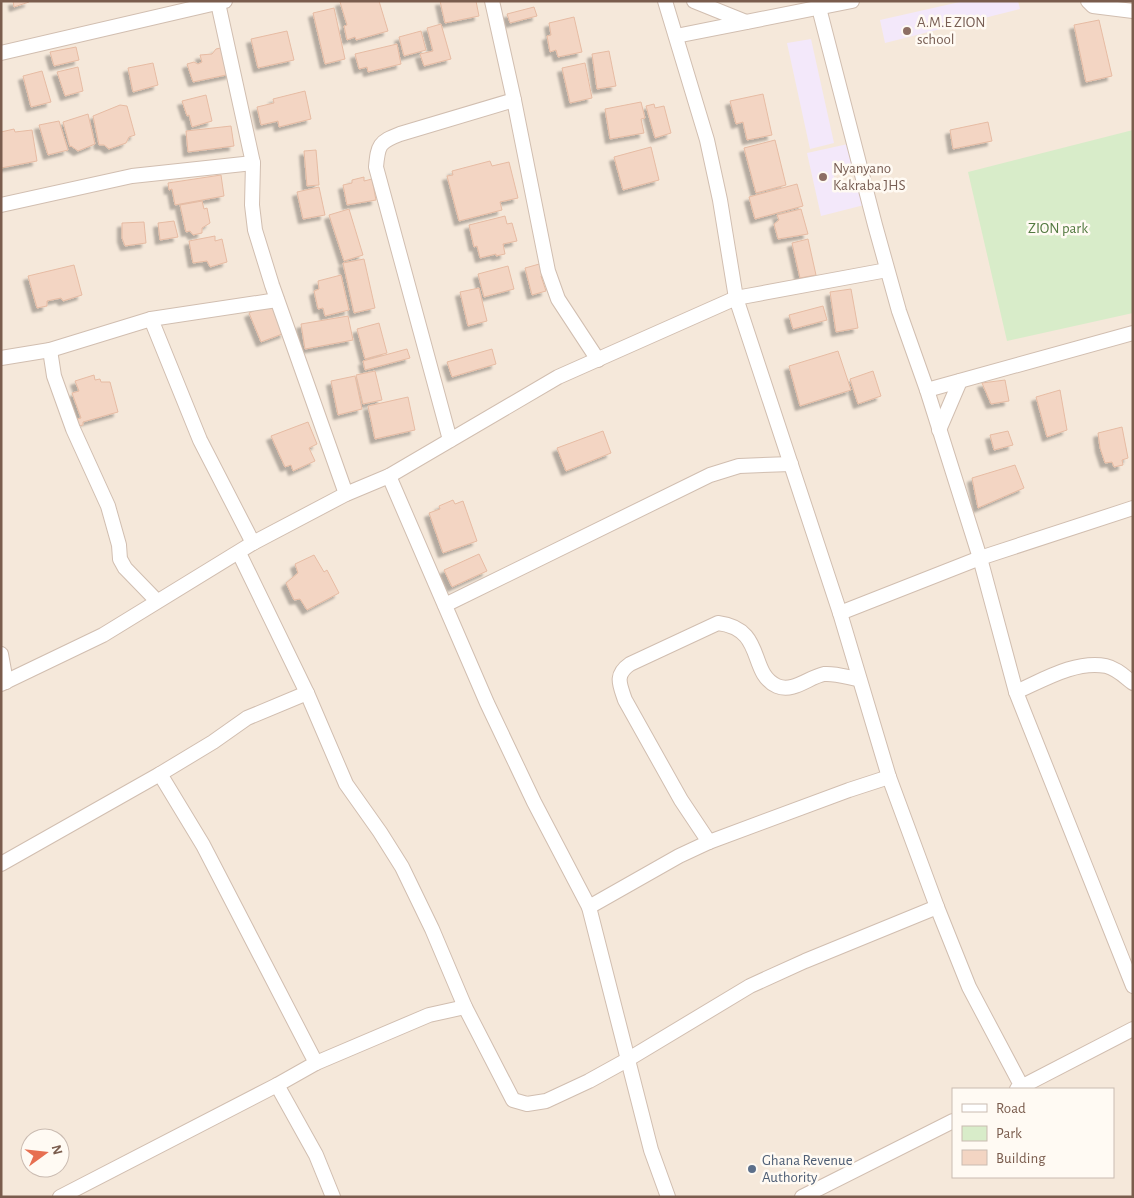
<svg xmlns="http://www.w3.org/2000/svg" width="1134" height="1198" viewBox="0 0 1134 1198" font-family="'Alegreya Sans',sans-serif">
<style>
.residential{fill:#f5e8da;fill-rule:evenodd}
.education{fill:#f3e8fa}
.green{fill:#d8ecc9}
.building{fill:#f3d5c3;stroke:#e6bba3;filter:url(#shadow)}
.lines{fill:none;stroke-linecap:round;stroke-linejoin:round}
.street-casing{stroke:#d1beb0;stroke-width:16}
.street{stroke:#fff;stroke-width:14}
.education-dot{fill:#8d6e63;stroke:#fffaf3;stroke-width:2}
.service-dot{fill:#5c6f8a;stroke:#fffaf3;stroke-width:2}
.labels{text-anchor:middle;stroke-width:5;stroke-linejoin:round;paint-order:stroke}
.education-label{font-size:15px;fill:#785e54;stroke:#fffaf3;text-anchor:start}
.park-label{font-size:15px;fill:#537a41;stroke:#fffaf3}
.service-label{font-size:15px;fill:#4e5e75;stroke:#fffaf3;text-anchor:start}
</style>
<defs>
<filter id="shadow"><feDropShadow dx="-4.5" dy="4.5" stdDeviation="1" flood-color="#0004"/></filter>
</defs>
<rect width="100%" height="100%" fill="#fdf6ec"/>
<path class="residential" d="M1 1H1133V1197H1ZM953 1089H1113V1177H953ZM30 1138H60V1168H30Z"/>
<g class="education">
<polygon points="964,1 1018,1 1020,9 885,43 880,20"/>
<polygon points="811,39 834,143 810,149 787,43"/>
<polygon points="857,142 861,163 832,170 838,190 867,184 872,203 821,216 807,153"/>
</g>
<polygon class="green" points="1133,130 1133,313 1007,341 968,172"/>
<g class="building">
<polygon points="13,1 29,1 29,2 14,7"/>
<polygon points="343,1 379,1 388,31 356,40 355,37 347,40 344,26 347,25 340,2"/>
<polygon points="440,1 476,1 479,16 445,23"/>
<polygon points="534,7 537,16 510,23 507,14"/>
<polygon points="334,8 345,59 325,64 313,13"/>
<polygon points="574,17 582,52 558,57 556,50 550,52 547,36 551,35 549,23"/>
<polygon points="1099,20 1112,76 1086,82 1074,25"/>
<polygon points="441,24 451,59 424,66 420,54 433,51 427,28"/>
<polygon points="287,31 294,60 258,68 251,39"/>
<polygon points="421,31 426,50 404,56 399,37"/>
<polygon points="397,44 401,64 368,72 367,67 359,69 355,54"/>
<polygon points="76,47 79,60 54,66 50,52"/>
<polygon points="225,47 231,74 193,82 187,64 194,62 198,64 202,62 200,55 212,54 216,49"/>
<polygon points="609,51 616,86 597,89 592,54"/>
<polygon points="153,63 158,85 133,92 128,68"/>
<polygon points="585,63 592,98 570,103 562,68"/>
<polygon points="78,67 83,91 65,96 57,72"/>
<polygon points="42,71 51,102 31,107 23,76"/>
<polygon points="305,91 311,119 279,127 278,121 261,125 257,107 274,103 273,99"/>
<polygon points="763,94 772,135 747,140 743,122 736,124 730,101"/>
<polygon points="206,95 212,121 192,127 189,115 187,116 182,101"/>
<polygon points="641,102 645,118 641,119 644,133 610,139 605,109"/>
<polygon points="654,104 655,108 664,106 671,133 655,138 646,106"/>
<polygon points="120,105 127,106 135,135 129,137 126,143 109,149 104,145 99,145 93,116"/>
<polygon points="88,114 95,144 78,151 71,146 70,147 63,122"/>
<polygon points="59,121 68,150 48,155 39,125"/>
<polygon points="988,122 992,141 953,149 950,130"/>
<polygon points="231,126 234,146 188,152 186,131"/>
<polygon points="14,129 15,132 32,130 37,161 1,168 1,132"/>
<polygon points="775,140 786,185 756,193 744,148"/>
<polygon points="651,147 659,180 623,190 614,157"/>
<polygon points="316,150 319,185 307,186 304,151"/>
<polygon points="490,161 492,166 509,162 518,198 500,202 502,210 459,221 447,176 453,175 452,171"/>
<polygon points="221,175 224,196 175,205 172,189 169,190 168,183"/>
<polygon points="364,177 364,181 372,179 376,200 347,205 343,185 352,183 352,180"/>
<polygon points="797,184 803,206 755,219 749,197"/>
<polygon points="319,187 325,215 303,219 297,192"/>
<polygon points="202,201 204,209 207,208 210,223 202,228 202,233 193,235 190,231 186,232 180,205"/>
<polygon points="349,209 363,255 344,261 329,215"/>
<polygon points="801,209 808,234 778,239 774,224 779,220 777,215"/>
<polygon points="505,216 507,224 512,223 517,241 503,244 505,254 496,256 496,254 480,258 477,246 474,247 469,225"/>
<polygon points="174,221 178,237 160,240 158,223"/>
<polygon points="144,222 146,243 125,246 122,238 122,223"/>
<polygon points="215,236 215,241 222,239 227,262 210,267 207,261 193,263 189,241"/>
<polygon points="808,239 816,275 800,278 792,243"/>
<polygon points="364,259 375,308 354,313 343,263"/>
<polygon points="543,263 546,274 541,276 546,291 532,295 525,268"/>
<polygon points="74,265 82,295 63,301 61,298 47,301 47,306 37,308 28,276"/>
<polygon points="508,266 514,289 484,297 478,274"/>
<polygon points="341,275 349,310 325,316 323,308 318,309 314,291 319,289 318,281"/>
<polygon points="479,288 487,321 468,326 460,292"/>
<polygon points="851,289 858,328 836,332 830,292"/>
<polygon points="272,303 285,333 261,342 249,313"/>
<polygon points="823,306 827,320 793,329 789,315"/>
<polygon points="348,316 353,340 305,349 301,324"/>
<polygon points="379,323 387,353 365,359 357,329"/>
<polygon points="407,349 410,358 365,370 363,361"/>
<polygon points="492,349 496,364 452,377 447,362"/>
<polygon points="838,351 851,390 800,406 789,366"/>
<polygon points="375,371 382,400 363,404 356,375"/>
<polygon points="873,371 881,396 858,404 850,379"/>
<polygon points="94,375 95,380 100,379 101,382 110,382 118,412 83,422 83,425 79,426 77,419 81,418 72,393 79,391 75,381"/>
<polygon points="355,376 362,409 338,415 331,381"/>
<polygon points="1005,380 1009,401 991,404 982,383"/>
<polygon points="1060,390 1067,430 1047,437 1036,397"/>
<polygon points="408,397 415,430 375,439 368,406"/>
<polygon points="308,422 317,444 309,448 315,461 293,471 291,465 285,467 271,436"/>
<polygon points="1122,427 1128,458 1122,460 1123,465 1114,467 1112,462 1105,463 1100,448 1098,433"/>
<polygon points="603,431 611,453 566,471 557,448"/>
<polygon points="1008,431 1013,445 994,450 990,435"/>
<polygon points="1015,465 1024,488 978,508 972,478"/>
<polygon points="453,500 455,504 463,501 477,541 443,553 429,513 440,509 439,506"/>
<polygon points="479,554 487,571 452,587 444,570"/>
<polygon points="314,555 324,572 327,570 339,593 307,610 300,599 294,600 286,583 298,573 295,564"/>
</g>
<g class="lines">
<g class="street-casing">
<g id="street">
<polyline points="492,1 514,100 548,271 558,299 598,360"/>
<polyline points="665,1 707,140 720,200 736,298 840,613 889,777 937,907 969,987 1022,1087"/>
<polyline points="694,1 746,22"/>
<polyline points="1088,1 1093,6 1133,11"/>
<polyline points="218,3 253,163 252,205 255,230 272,285 346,494"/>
<polyline points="819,8 875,225 899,311 927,390 980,558 1016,692 1133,986"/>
<polyline points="676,36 852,1"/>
<polyline points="1,53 225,1"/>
<polyline points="1,205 132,176 253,163"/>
<polyline points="151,319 277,300"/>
<polyline points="50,350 54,376 73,429 108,506 119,545 120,559 125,568 157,601"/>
<polyline points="1,358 50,350 151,319 200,440 253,543"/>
<polyline points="927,390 1133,333"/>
<polyline points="939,430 960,381"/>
<path d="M450 440 376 167C378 145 379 142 400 134L514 100"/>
<polyline points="389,476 487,703 534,802 589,907 651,1150 668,1197"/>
<polyline points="239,553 307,693 346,784 380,832 402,867 432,929 465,1007 513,1100 527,1104 546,1101 589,1081 627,1060 750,986 805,961 937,907"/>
<polyline points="445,605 710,475 739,466 791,464"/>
<polyline points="840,613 980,558 1133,508"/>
<polyline points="1,654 6,682"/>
<polyline points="1,684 103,635 253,543 346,494 389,476 558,377 736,298 887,270"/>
<path d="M1016 692C1043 680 1076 660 1106 666 1116 668 1125 677 1133 683"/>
<path d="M709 842 681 800 625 700C620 685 614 675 630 664L718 623C766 629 748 673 777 686 793 693 809 677 824 674 835 673 847 677 858 679"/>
<polyline points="1,864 160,774 213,742 247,718 307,693"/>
<polyline points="589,907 679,856 709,842 849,790 889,777"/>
<polyline points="316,1063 429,1015 465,1007"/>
<polyline points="277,1085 316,1155 333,1197"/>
<polyline points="1017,1089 1133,1029"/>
<polyline points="60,1197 277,1085 316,1063 203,845 160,774"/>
<polyline points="802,1197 953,1121"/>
</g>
</g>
<use href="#street" class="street"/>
</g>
<g class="education-dot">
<circle cx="907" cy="31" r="5"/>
<circle cx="823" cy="177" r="5"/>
</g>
<circle class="service-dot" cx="752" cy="1169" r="5"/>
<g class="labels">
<g class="education-label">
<text x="917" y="27">A.M.E ZION<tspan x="917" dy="17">school</tspan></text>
<text x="833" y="173">Nyanyano<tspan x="833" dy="17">Kakraba JHS</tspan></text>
</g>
<g class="park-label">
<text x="1058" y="233">ZION park</text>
</g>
<g class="service-label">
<text x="762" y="1165">Ghana Revenue<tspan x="762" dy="17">Authority</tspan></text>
</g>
</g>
<rect width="1134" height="1198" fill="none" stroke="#7a5c4d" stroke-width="5"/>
<rect x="952" y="1088" width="162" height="90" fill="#fffaf3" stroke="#cabbb1"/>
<rect x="962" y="1104" width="25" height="8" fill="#ffffff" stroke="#cabbb1"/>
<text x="996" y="1113" font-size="15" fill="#7a5c4d">Road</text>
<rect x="962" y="1126" width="25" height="15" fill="#d8ecc9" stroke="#cabbb1"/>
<text x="996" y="1138" font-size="15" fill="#7a5c4d">Park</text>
<rect x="962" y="1150" width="25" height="15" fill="#f3d5c3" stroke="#cabbb1"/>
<text x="996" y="1163" font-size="15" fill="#7a5c4d">Building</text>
<g transform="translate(45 1153) rotate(75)"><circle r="24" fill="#fffaf3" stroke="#cabbb1"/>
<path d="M0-4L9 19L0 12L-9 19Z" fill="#e76f51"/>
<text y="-8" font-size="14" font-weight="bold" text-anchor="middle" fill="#7a5c4d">N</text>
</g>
</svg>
